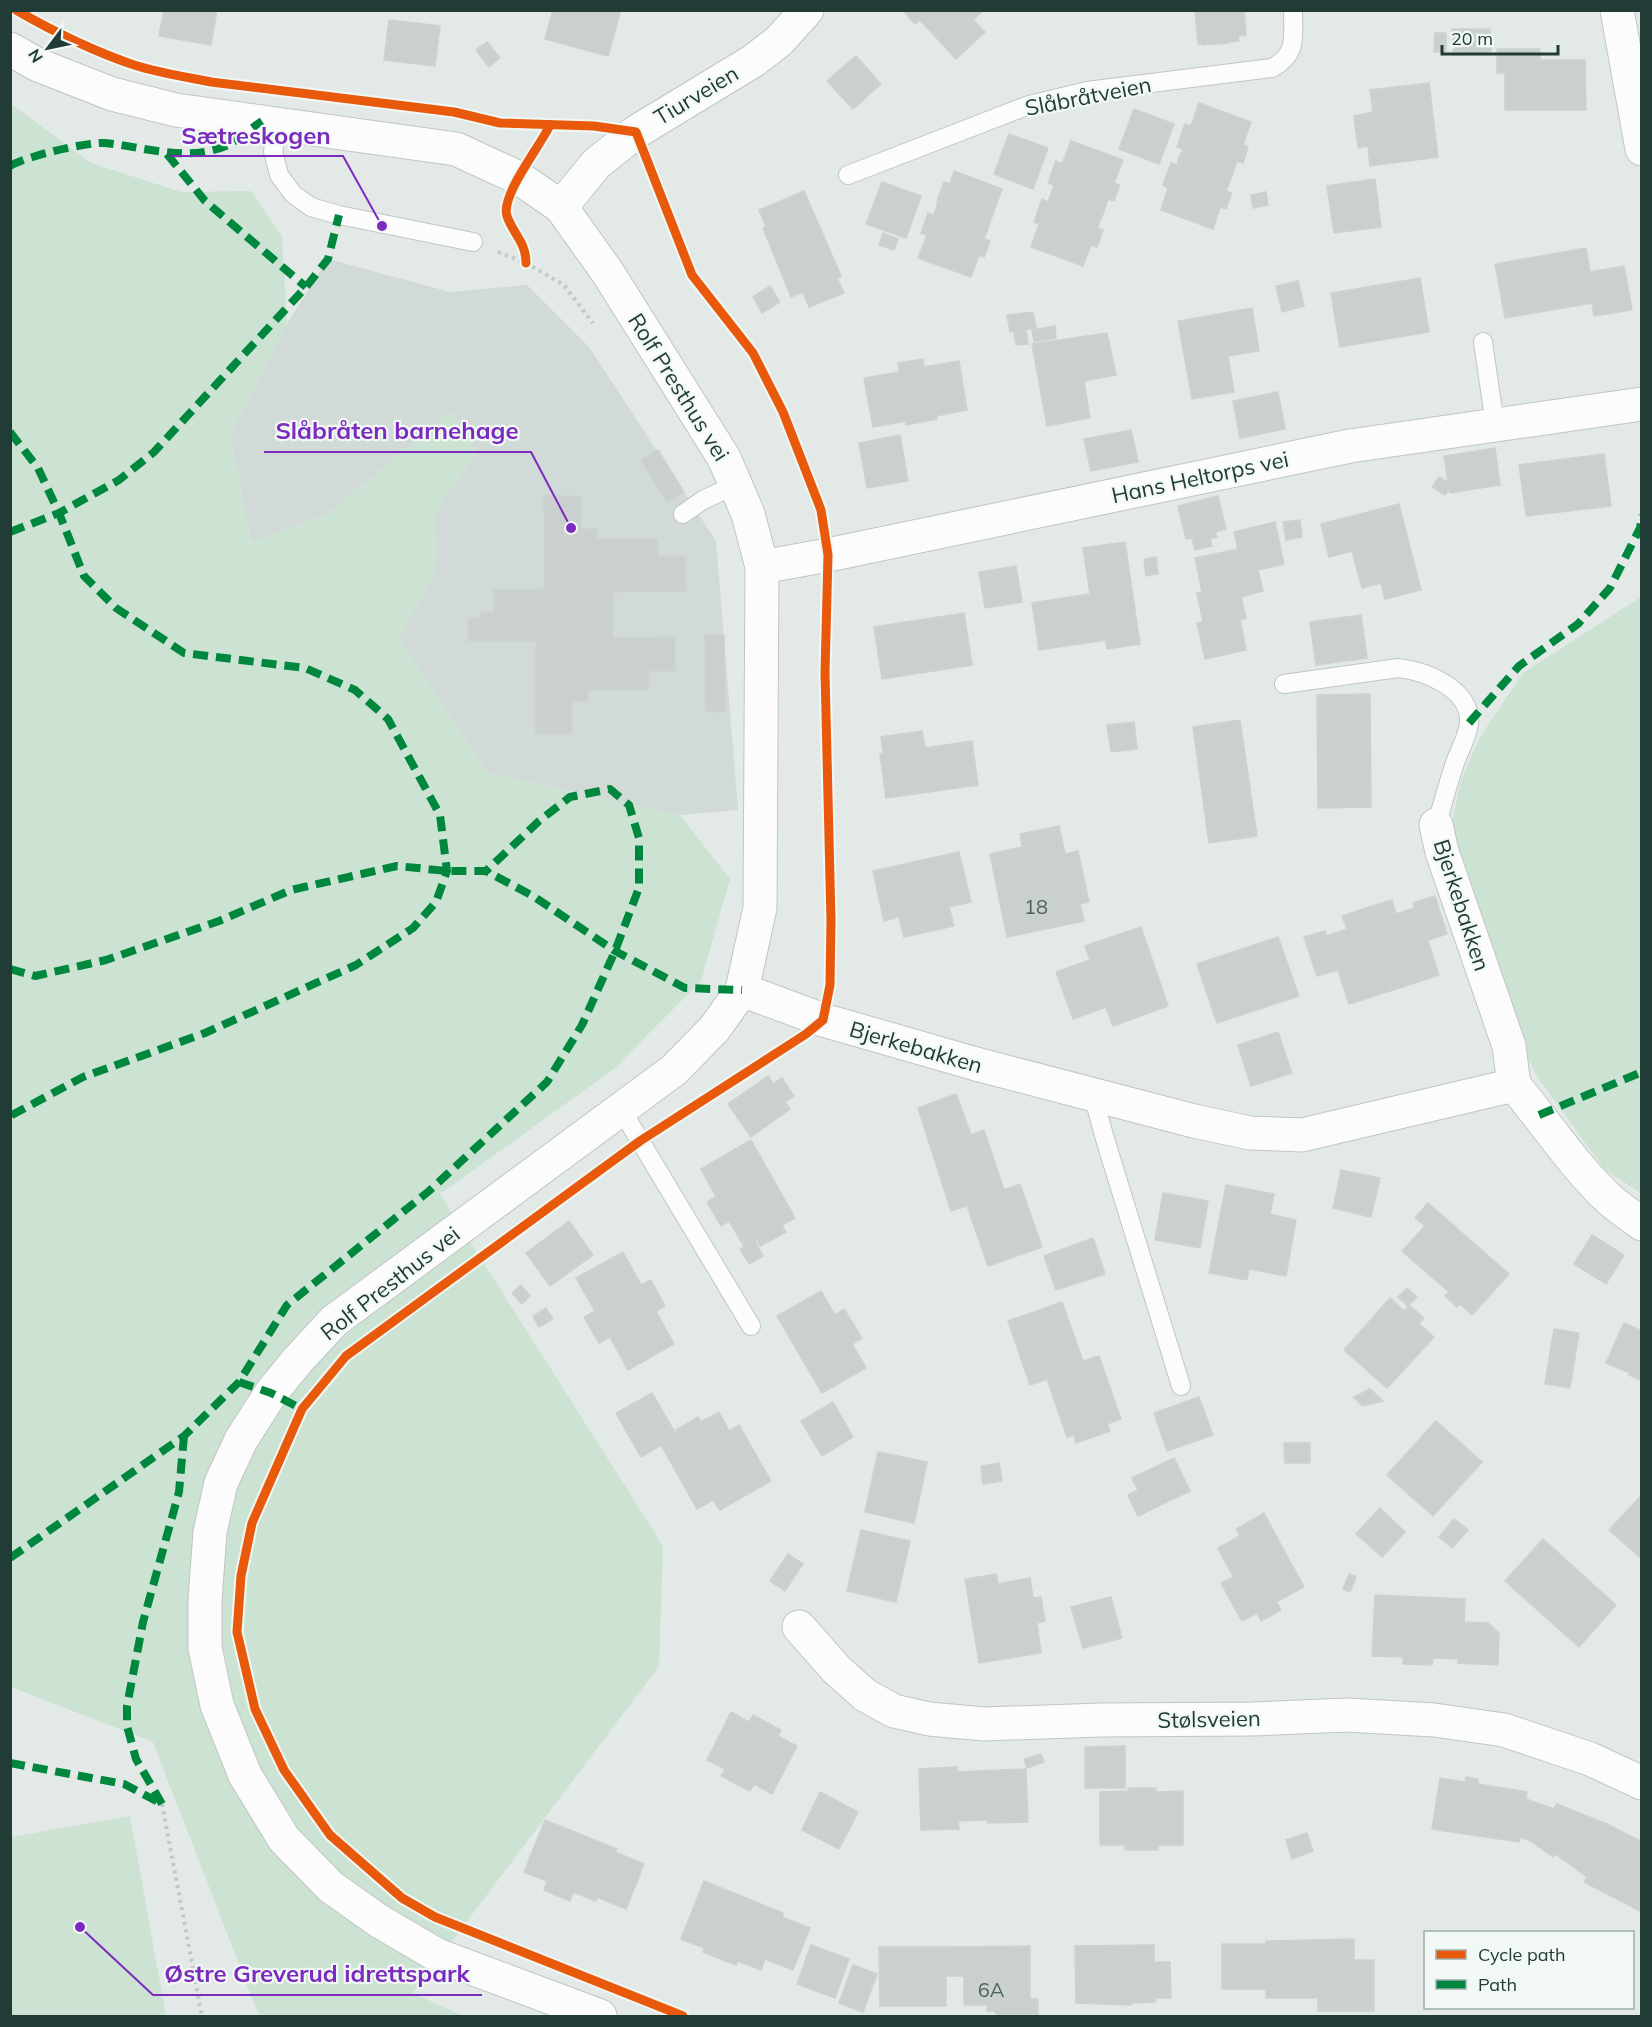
<svg xmlns="http://www.w3.org/2000/svg" width="1652" height="2027" viewBox="0 0 1652 2027" font-family="Mulish,sans-serif">
<style>
.built{fill:#d1dad6}
.green{fill:#cce2d3}
.building{fill:#cad0ce;stroke:#ccd2cf;stroke-width:1.5}
.lines{fill:none;stroke-linecap:round;stroke-linejoin:round}
.lane-casing{stroke:#c0c6c3;stroke-width:20}
.street-casing{stroke:#c0c6c3;stroke-width:35}
.path{stroke:#c0c9c6;stroke-width:4;stroke-dasharray:3 4.5;stroke-linecap:butt}
.lane{stroke:#fbfcfb;stroke-width:18}
.street{stroke:#fbfcfb;stroke-width:33}
.quiet{stroke:#00873e;stroke-width:8;stroke-dasharray:15 8;stroke-linecap:butt}
.cycleway-casing{stroke:#f1f8f5;stroke-width:13}
.cycleway{stroke:#e8590c;stroke-width:9}
.labels{text-anchor:middle;stroke-width:4.5;stroke-linejoin:round;paint-order:stroke}
.number-label{font-size:20px;fill:#4c625d}
.street-label{font-size:22px;fill:#213c36;stroke:#f1f8f5}
.leader{fill:none;stroke:#7b2cbf;stroke-width:2}
.callout-dot{fill:#7b2cbf;stroke:#f1f8f5;stroke-width:2}
.callout-label{font-size:24px;text-anchor:middle;font-weight:bold;fill:#7b2cbf;stroke:#f1f8f5;stroke-width:4.5;stroke-linejoin:round;paint-order:stroke}
</style>
<rect width="100%" height="100%" fill="#e3e9e6"/>
<polygon class="built" points="328,259 450,292 527,285 589,347 716,541 738,810 680,815 487,773 399,638 436,570 435,512 477,451 452,411 327,514 251,543 230,434 287,324"/>
<g class="green">
<polygon points="10,103 91,163 181,192 251,191 282,236 287,324 230,434 251,543 327,514 452,411 477,451 435,512 436,570 399,638 487,773 680,815 730,879 701,981 614,1069 440,1194 663,1546 659,1666 413,1993 463,2016 259,2016 153,1742 11,1687"/>
<polygon points="1641,597 1641,1193 1605,1170 1538,1078 1512,1026 1451,827 1461,781 1480,737 1523,673"/>
<polygon points="130,1816 166,2016 11,2016 11,1837"/>
</g>
<g class="building">
<polygon points="164,10 217,10 211,45 159,36"/>
<polygon points="553,10 621,10 608,56 545,39"/>
<polygon points="908,10 984,10 973,20 985,32 956,59 920,20 915,24 905,13"/>
<polygon points="1195,10 1244,10 1246,35 1238,36 1239,41 1228,42 1228,43 1203,45 1203,44 1198,44"/>
<polygon points="389,20 440,26 435,66 384,60"/>
<polygon points="1452,29 1490,29 1491,54 1453,55"/>
<polygon points="1435,33 1446,33 1446,52 1434,52"/>
<polygon points="487,42 500,58 489,67 476,50"/>
<polygon points="1497,49 1540,49 1540,60 1585,60 1586,110 1505,110 1505,73 1497,73"/>
<polygon points="856,56 881,84 853,109 827,81"/>
<polygon points="1429,83 1438,157 1370,166 1368,146 1358,148 1354,116 1373,112 1370,90"/>
<polygon points="1199,103 1251,122 1243,145 1248,147 1243,163 1237,161 1232,176 1179,157 1183,149 1177,147 1185,124 1191,126"/>
<polygon points="1134,109 1174,124 1159,164 1119,149"/>
<polygon points="1009,134 1048,148 1033,189 994,174"/>
<polygon points="1071,141 1123,160 1114,183 1120,185 1114,201 1108,199 1103,214 1051,194 1054,185 1048,183 1056,161 1062,164"/>
<polygon points="1179,157 1232,176 1226,191 1232,193 1226,209 1220,207 1213,229 1161,210 1168,188 1163,185 1171,163 1177,165"/>
<polygon points="954,171 1002,189 984,239 990,241 984,257 979,255 971,277 918,258 927,235 921,233 928,213 934,215 938,202 942,204 937,201 944,182 950,184"/>
<polygon points="1375,179 1381,227 1334,233 1327,186"/>
<polygon points="882,182 921,196 906,238 866,224"/>
<polygon points="804,191 841,276 837,278 844,293 809,307 803,292 791,297 763,228 766,227 759,210"/>
<polygon points="1266,192 1268,205 1253,208 1251,195"/>
<polygon points="1051,194 1103,214 1097,228 1103,230 1097,247 1091,245 1083,266 1031,247 1039,224 1034,222 1042,199 1048,202"/>
<polygon points="883,233 898,239 894,250 879,245"/>
<polygon points="1586,248 1590,272 1624,266 1632,310 1594,316 1592,303 1505,318 1495,264"/>
<polygon points="1420,278 1429,332 1340,347 1331,293"/>
<polygon points="1298,281 1304,306 1282,312 1276,286"/>
<polygon points="770,286 780,302 762,313 753,297"/>
<polygon points="1252,308 1259,351 1228,356 1234,392 1192,399 1178,321"/>
<polygon points="1033,312 1036,328 1010,332 1007,315"/>
<polygon points="1055,326 1056,338 1034,342 1032,330"/>
<polygon points="1026,331 1028,344 1016,345 1014,332"/>
<polygon points="1107,333 1116,375 1084,381 1090,418 1047,426 1032,344"/>
<polygon points="923,359 924,367 959,361 967,410 936,416 937,419 906,425 906,421 873,427 864,378 899,372 898,363"/>
<polygon points="1278,392 1285,429 1240,438 1233,401"/>
<polygon points="1131,430 1138,462 1091,471 1084,439"/>
<polygon points="900,435 908,481 867,488 859,443"/>
<polygon points="1495,448 1500,485 1450,493 1444,456"/>
<polygon points="658,450 684,492 667,502 641,460"/>
<polygon points="1604,454 1611,506 1526,516 1519,465"/>
<polygon points="1439,477 1449,483 1449,489 1445,495 1432,487"/>
<polygon points="544,496 581,496 581,529 597,529 597,539 657,539 658,557 686,557 686,591 613,592 613,638 675,637 675,671 648,671 648,690 588,690 588,701 572,701 572,734 536,734 536,641 468,641 468,618 480,618 480,612 494,612 494,590 545,589"/>
<polygon points="1218,496 1226,529 1215,532 1217,537 1210,539 1212,546 1195,550 1192,538 1186,539 1178,506"/>
<polygon points="1399,504 1421,590 1385,599 1381,583 1362,588 1352,551 1329,557 1321,524"/>
<polygon points="1300,520 1302,537 1286,540 1283,522"/>
<polygon points="1275,522 1284,564 1258,570 1263,591 1241,597 1246,618 1240,620 1246,650 1205,659 1197,623 1203,622 1197,593 1202,592 1195,558 1238,549 1234,532"/>
<polygon points="1125,542 1140,644 1107,649 1106,640 1039,650 1032,603 1090,594 1083,548"/>
<polygon points="1156,557 1158,574 1146,576 1144,559"/>
<polygon points="1016,566 1022,602 985,608 979,572"/>
<polygon points="964,613 972,665 882,679 874,627"/>
<polygon points="1361,615 1367,658 1316,665 1310,622"/>
<polygon points="705,635 724,635 725,712 706,712"/>
<polygon points="1370,694 1371,807 1318,808 1317,695"/>
<polygon points="1240,720 1257,836 1209,843 1193,727"/>
<polygon points="1134,722 1137,749 1111,752 1107,725"/>
<polygon points="922,731 925,748 972,741 978,785 886,798 880,754 883,753 881,737"/>
<polygon points="1059,826 1065,854 1078,851 1089,902 1080,904 1084,921 1007,937 990,854 1022,847 1020,834"/>
<polygon points="959,852 971,902 949,907 954,926 904,937 899,917 884,921 873,871"/>
<polygon points="1435,896 1447,934 1428,940 1417,907 1414,908 1413,903"/>
<polygon points="1392,900 1396,914 1417,907 1439,975 1393,990 1366,908"/>
<polygon points="1366,908 1393,990 1349,1004 1327,936 1347,929 1342,916"/>
<polygon points="1141,927 1168,1006 1113,1026 1106,1007 1073,1019 1056,972 1090,960 1085,946"/>
<polygon points="1325,931 1338,970 1317,976 1304,937"/>
<polygon points="1278,937 1299,996 1217,1023 1197,964"/>
<polygon points="1278,1032 1292,1073 1251,1086 1238,1045"/>
<polygon points="768,1076 773,1084 782,1078 794,1096 785,1102 790,1109 751,1137 728,1104"/>
<polygon points="956,1094 971,1135 984,1130 1004,1190 988,1196 989,1198 951,1211 918,1108"/>
<polygon points="751,1140 795,1218 782,1225 786,1232 760,1246 757,1239 744,1246 729,1221 721,1226 707,1202 716,1197 701,1169"/>
<polygon points="1341,1170 1380,1178 1371,1217 1333,1208"/>
<polygon points="1020,1184 1042,1247 988,1266 967,1206 989,1198 988,1196"/>
<polygon points="1226,1185 1274,1194 1270,1214 1296,1220 1286,1276 1249,1269 1247,1280 1209,1273"/>
<polygon points="1163,1193 1208,1201 1200,1248 1155,1240"/>
<polygon points="1428,1203 1509,1274 1472,1315 1460,1304 1457,1307 1445,1296 1449,1292 1402,1251 1425,1226 1415,1218"/>
<polygon points="569,1221 593,1255 550,1286 526,1253"/>
<polygon points="1592,1235 1624,1255 1606,1284 1574,1264"/>
<polygon points="1093,1238 1105,1274 1056,1290 1044,1256"/>
<polygon points="755,1241 763,1256 749,1264 740,1249"/>
<polygon points="623,1252 641,1285 651,1280 665,1306 656,1311 674,1344 628,1370 610,1337 599,1343 584,1317 595,1311 576,1278"/>
<polygon points="521,1285 530,1296 522,1304 512,1293"/>
<polygon points="1407,1288 1417,1297 1408,1306 1398,1297"/>
<polygon points="821,1291 835,1315 844,1309 862,1338 852,1344 866,1368 822,1393 777,1316"/>
<polygon points="1390,1298 1404,1311 1409,1305 1424,1318 1419,1324 1434,1337 1387,1388 1344,1350"/>
<polygon points="1062,1302 1083,1361 1068,1366 1070,1371 1030,1385 1008,1321"/>
<polygon points="546,1308 553,1319 539,1327 533,1316"/>
<polygon points="1624,1323 1642,1331 1642,1381 1629,1375 1630,1373 1606,1363"/>
<polygon points="1554,1329 1579,1333 1570,1388 1545,1384"/>
<polygon points="1099,1356 1121,1419 1107,1424 1110,1431 1076,1443 1074,1435 1067,1437 1047,1379 1070,1371 1068,1366"/>
<polygon points="1370,1389 1383,1401 1362,1406 1354,1397"/>
<polygon points="652,1393 677,1436 641,1457 616,1413"/>
<polygon points="1199,1397 1213,1435 1167,1451 1154,1413"/>
<polygon points="833,1402 853,1437 822,1456 801,1421"/>
<polygon points="719,1412 729,1431 739,1425 771,1481 720,1510 713,1500 697,1509 661,1445 678,1435 676,1430 698,1417 701,1422"/>
<polygon points="1436,1421 1482,1462 1433,1516 1387,1475"/>
<polygon points="1284,1443 1310,1443 1310,1463 1285,1463"/>
<polygon points="878,1452 927,1462 914,1523 865,1512"/>
<polygon points="1174,1458 1190,1491 1138,1516 1128,1495 1138,1490 1132,1478"/>
<polygon points="999,1463 1002,1481 983,1484 981,1466"/>
<polygon points="1640,1497 1642,1499 1642,1559 1609,1530"/>
<polygon points="1380,1508 1405,1532 1382,1557 1356,1534"/>
<polygon points="1264,1513 1279,1541 1229,1569 1218,1548 1240,1536 1236,1529"/>
<polygon points="1454,1519 1468,1530 1452,1548 1439,1537"/>
<polygon points="861,1530 910,1541 896,1602 847,1591"/>
<polygon points="1543,1539 1616,1605 1579,1647 1505,1581"/>
<polygon points="1279,1541 1304,1587 1276,1602 1281,1610 1261,1621 1257,1613 1242,1621 1221,1583 1234,1577 1229,1569"/>
<polygon points="788,1554 803,1564 785,1591 770,1581"/>
<polygon points="996,1574 998,1584 1030,1578 1033,1598 1041,1597 1045,1621 1037,1623 1041,1653 979,1663 965,1579"/>
<polygon points="1349,1574 1356,1577 1350,1592 1343,1589"/>
<polygon points="1375,1595 1465,1599 1464,1622 1488,1623 1499,1633 1498,1665 1458,1663 1459,1659 1433,1658 1432,1665 1403,1664 1403,1657 1372,1656"/>
<polygon points="1111,1597 1122,1638 1083,1648 1071,1607"/>
<polygon points="731,1712 749,1722 753,1715 781,1730 778,1736 797,1746 772,1794 754,1784 750,1791 721,1776 725,1769 707,1760"/>
<polygon points="1125,1746 1125,1788 1085,1788 1085,1747"/>
<polygon points="1041,1754 1044,1762 1027,1768 1024,1759"/>
<polygon points="957,1767 957,1772 1026,1769 1028,1822 987,1823 988,1820 958,1821 959,1829 921,1830 919,1769"/>
<polygon points="1466,1777 1478,1779 1478,1784 1527,1792 1526,1799 1554,1809 1531,1841 1520,1837 1519,1842 1432,1829 1440,1778 1465,1782"/>
<polygon points="1128,1788 1156,1788 1156,1792 1183,1791 1183,1845 1158,1845 1158,1850 1125,1850 1125,1845 1100,1845 1100,1792 1128,1791"/>
<polygon points="820,1792 858,1812 839,1849 802,1830"/>
<polygon points="1557,1804 1607,1824 1575,1868 1555,1854 1553,1857 1531,1841"/>
<polygon points="545,1820 617,1849 615,1852 644,1864 626,1909 597,1897 596,1901 573,1892 570,1901 544,1890 547,1881 524,1872"/>
<polygon points="1607,1824 1642,1842 1642,1912 1584,1882 1587,1877 1575,1868"/>
<polygon points="1307,1833 1313,1851 1292,1859 1286,1840"/>
<polygon points="704,1881 783,1913 782,1917 810,1928 793,1970 765,1959 761,1970 738,1961 736,1965 703,1952 704,1948 681,1939"/>
<polygon points="1354,1939 1354,1960 1374,1960 1374,2011 1318,2011 1318,1998 1266,1998 1266,1941"/>
<rect x="1222" y="1944" width="44" height="45"/>
<polygon points="811,1945 849,1959 835,1998 797,1984"/>
<polygon points="1154,1945 1154,1962 1170,1962 1171,1998 1155,1998 1155,2002 1131,2003 1131,2005 1076,2003 1075,1946"/>
<polygon points="1030,1946 1030,2005 964,2005 964,1976 954,1976 954,1947"/>
<polygon points="879,1947 954,1947 954,1976 946,1976 946,2006 880,2006"/>
<polygon points="853,1965 877,1974 863,2012 839,2003"/>
<polygon points="1030,1999 1038,1999 1038,2016 999,2016 993,2011 987,2011 987,2005 1030,2005"/>
</g>
<g class="lines">
<g class="lane-casing">
<g id="lane">
<polyline points="279,123 273,151 279,175 293,194 311,207 339,215 473,242"/>
<path d="M848 175 1029 105 1087 91 1272 68C1298 54 1293 37 1293 10"/>
<polyline points="1483,342 1495,425"/>
<polyline points="683,514 703,500 737,484"/>
<path d="M1284 684 1398 668C1426 671 1471 689 1469 723 1468 736 1459 751 1455 763 1448 783 1443 804 1436 825"/>
<polyline points="1093,1095 1105,1139 1181,1386"/>
<polyline points="621,1109 751,1326"/>
</g>
</g>
<g class="street-casing">
<g id="street">
<polyline points="1617,10 1642,149"/>
<polyline points="10,49 38,65 112,94 176,110 456,149 519,178 561,207 608,273 724,458 748,514 762,567 760,908 742,990 715,1028 674,1070 334,1321 297,1361 271,1393 241,1440 221,1483 210,1532 205,1600 205,1648 217,1705 245,1775 284,1839 331,1887 379,1921 437,1955 600,2016"/>
<polyline points="561,207 596,164 636,132 753,61 779,41 807,10"/>
<polyline points="762,567 828,555 1350,446 1642,404"/>
<polyline points="1436,825 1442,852 1509,1046 1514,1085"/>
<path d="M742 990 823 1020 976 1064 1194 1121 1250 1133 1302 1135 1514 1085C1546 1123 1573 1165 1609 1199 1619 1208 1631 1216 1642 1224"/>
<polyline points="799,1627 836,1669 865,1695 894,1711 929,1719 984,1724 1101,1720 1252,1719 1347,1715 1434,1720 1504,1730 1590,1759 1642,1783"/>
</g>
</g>
<g class="path">
<polyline points="498,252 526,263 564,285 593,323"/>
<polyline points="162,1804 202,2016"/>
</g>
<use href="#lane" class="lane"/>
<use href="#street" class="street"/>
<g class="quiet">
<polyline points="167,154 205,201 306,287"/>
<path d="M10 166C27 156 86 142 105 143 146 147 187 163 228 145 240 139 251 128 262 121"/>
<polyline points="10,432 38,468 59,513 84,576 116,608 184,653 305,668 355,690 388,719 440,815 447,871 436,902 413,928 356,965 205,1033 83,1077 10,1116"/>
<polyline points="10,532 59,513 119,480 154,452 306,287 328,259 339,215"/>
<polyline points="1469,723 1519,666 1578,624 1610,588 1640,528 1642,515"/>
<polyline points="10,969 35,976 106,960 219,921 291,890 397,866 447,871 486,871 533,896 615,951 685,988 742,990"/>
<polyline points="1539,1115 1642,1072"/>
<polyline points="239,1382 271,1393 302,1409"/>
<polyline points="10,1558 184,1436 239,1382 287,1305 429,1191 547,1082 582,1025 615,951 639,888 639,838 629,805 610,789 570,797 539,821 486,871"/>
<polyline points="10,1763 124,1784 162,1804"/>
<polyline points="162,1804 136,1759 127,1726 127,1706 143,1622 179,1492 184,1436"/>
</g>
<g class="cycleway-casing">
<g id="cycleway">
<path d="M16 10C54 32 93 51 134 65 159 73 186 77 211 82L454 112 500 123 594 126 636 132 692 275 753 353 783 412 821 510 828 555 825 673 831 920 830 985 823 1020 806 1034 640 1141 346 1356 302 1409 252 1523 241 1576 237 1632 255 1709 284 1770 330 1835 402 1898 435 1917 683 2016"/>
<path d="M526 263C526 242 513 234 507 216 500 196 541 145 550 125"/>
</g>
</g>
<use href="#cycleway" class="cycleway"/>
</g>
<g class="labels">
<g class="number-label">
<text x="1036" y="914">18</text>
<text x="991" y="1997">6A</text>
</g>
<g class="street-label">
<text transform="translate(696 95) rotate(-31)" y="8">Tiurveien</text>
<text transform="translate(1088 96) rotate(-11)" y="8">Slåbråtveien</text>
<text transform="translate(679 387) rotate(58)" y="8">Rolf Presthus vei</text>
<text transform="translate(1200 477) rotate(-12)" y="8">Hans Heltorps vei</text>
<text transform="translate(1462 905) rotate(72)" y="8">Bjerkebakken</text>
<text transform="translate(916 1047) rotate(16)" y="8">Bjerkebakken</text>
<text transform="translate(390 1283) rotate(-38)" y="8">Rolf Presthus vei</text>
<text transform="translate(1209 1719) rotate(-1)" y="8">Stølsveien</text>
</g>
</g>
<path class="leader" d="M382 226L343 156H169M571 528L531 452H264M80 1927L153 1995H482"/>
<g class="callout-dot">
<circle cx="382" cy="226" r="6"/>
<circle cx="571" cy="528" r="6"/>
<circle cx="80" cy="1927" r="6"/>
</g>
<g class="callout-label">
<text x="256" y="144">Sætreskogen</text>
<text x="397" y="439">Slåbråten barnehage</text>
<text x="317" y="1982">Østre Greverud idrettspark</text>
</g>
<rect width="1652" height="2027" fill="none" stroke="#213c36" stroke-width="24"/>
<rect x="1424" y="1931" width="210" height="78" fill="#f1f8f5" stroke="#9eada9" stroke-width="1.5"/>
<rect x="1436" y="1950" width="30" height="9" fill="#e8590c" stroke="#9eada9" stroke-width="1.5"/>
<text x="1478" y="1961" font-size="18" fill="#213c36">Cycle path</text>
<rect x="1436" y="1980" width="30" height="9" fill="#00873e" stroke="#9eada9" stroke-width="1.5"/>
<text x="1478" y="1991" font-size="18" fill="#213c36">Path</text>
<g transform="translate(48 48) rotate(238)" stroke="#f1f8f5" stroke-width="4.5" paint-order="stroke">
<path d="M0-4.5L10 22L0 15L-10 22Z" fill="#213c36"/>
<text y="-9" font-size="16" font-weight="bold" text-anchor="middle" fill="#213c36">N</text>
</g>
<path d="M1442 45v9h116v-9" fill="none" stroke="#213c36" stroke-width="3"/>
<text x="1451" y="45" font-size="18" fill="#213c36" stroke="#f1f8f5" stroke-width="4.5" paint-order="stroke">20 m</text>
</svg>
